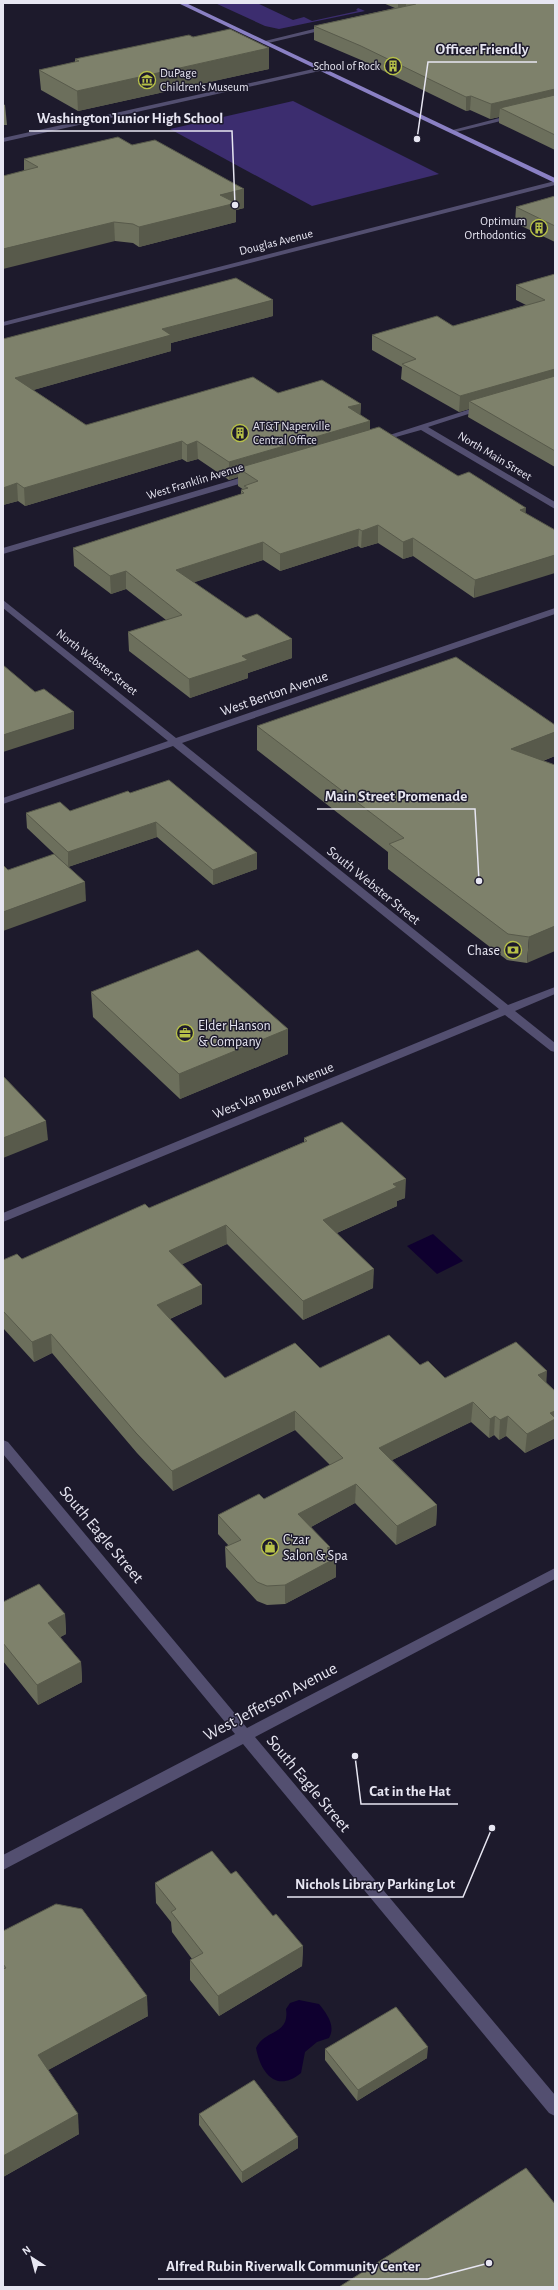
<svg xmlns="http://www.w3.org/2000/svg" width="558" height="2290" viewBox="0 0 558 2290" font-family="'Alegreya Sans',sans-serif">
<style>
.green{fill:#3c2d6f}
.water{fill:#0f002f}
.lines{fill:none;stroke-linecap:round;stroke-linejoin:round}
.minor{fill:#534f70;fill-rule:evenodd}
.major{fill:#8a80c4;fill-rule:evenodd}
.wall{fill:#6c6f5c}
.shaded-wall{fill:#585a4b}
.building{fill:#7e816b;stroke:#585a4b}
.labels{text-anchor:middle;stroke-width:3;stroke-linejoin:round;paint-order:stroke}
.far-poi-label{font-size:12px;fill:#e7e6f2;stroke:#1d1a2c;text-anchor:end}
.far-street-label{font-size:12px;fill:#e7e6f2;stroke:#1d1a2c}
.street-label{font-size:14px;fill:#e7e6f2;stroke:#1d1a2c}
.poi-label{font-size:14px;fill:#e7e6f2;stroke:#1d1a2c;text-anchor:start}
.near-street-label{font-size:17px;fill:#e7e6f2;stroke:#1d1a2c}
.leader{fill:none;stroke:#e7e6f2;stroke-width:1.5}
.callout-dot{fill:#e7e6f2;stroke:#1d1a2c;stroke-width:1.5}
.callout-label{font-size:15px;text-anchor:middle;font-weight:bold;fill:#e7e6f2;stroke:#1d1a2c;stroke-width:3;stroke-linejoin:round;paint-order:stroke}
</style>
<rect width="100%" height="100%" fill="#1d1a2c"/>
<g class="green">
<polygon points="215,3 257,3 293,20 304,17 312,21 358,11 356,10 358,8 365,11 279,29 265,26"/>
<polygon points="293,101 439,174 312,206 170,129"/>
</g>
<g class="water">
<polygon points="433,1234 463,1261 437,1274 407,1246"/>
<path d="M299 2000 319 2004C327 2014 336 2026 329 2038L317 2042 305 2052 301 2073C277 2093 261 2074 256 2048 265 2029 290 2035 286 2009L290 2003Z"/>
</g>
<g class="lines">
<g class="minor">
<polygon points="330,25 332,28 264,44 261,42"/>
<polygon points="322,67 324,68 324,70 3,142 3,138"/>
<polygon points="515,114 517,115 517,117 452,133 449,131"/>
<polygon points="555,181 555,185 3,326 3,322"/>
<polygon points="480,406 487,408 428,427 555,502 555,509 421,430 378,442 374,440"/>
<polygon points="253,474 256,475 256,479 3,554 3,548"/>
<polygon points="3,600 176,738 555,608 555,614 182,743 508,1005 555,987 555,994 515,1011 555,1043 555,1052 551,1051 505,1015 3,1222 3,1213 499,1009 173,746 3,804 3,798 168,741 3,608"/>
<polygon points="3,1440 8,1442 247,1728 555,1568 555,1579 255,1737 555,2095 555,2116 549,2113 243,1744 3,1870 3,1855 235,1734 3,1454"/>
</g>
<polygon class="major" points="178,3 186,3 555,178 555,183"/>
</g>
<g class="wall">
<polygon points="383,3 555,3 555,150 499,123 499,117 490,119 470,110 466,111 361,60 314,40 314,26 395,8"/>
<polygon points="193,37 269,48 269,69 78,111 41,90 39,70 75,62 75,59"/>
<polygon points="3,104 5,105 7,125 3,125"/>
<polygon points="24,159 244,208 236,210 236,222 139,247 133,243 115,241 24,171"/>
<polygon points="555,196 555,242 515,223 516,207"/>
<polygon points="555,274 555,467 468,417 469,409 459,412 401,379 402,367 372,350 372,335 453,326 526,305 516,300 516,285"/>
<polygon points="273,316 171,343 171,351 33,390 86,425 278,393 361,404 360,415 370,421 370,430 458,476 483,480 474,598 413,556 403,559 378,543 361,548 358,546 280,571 263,560 194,582 292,658 248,673 248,678 190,698 129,651 128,632 166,620 126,589 111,594 74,566 73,548 241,494 241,490 244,490 238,486 238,477 229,480 198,459 187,462 182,459 25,506 18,501 3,505 3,339"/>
<polygon points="257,726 555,756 543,761 527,963 507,960 388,869 388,852 257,750"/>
<polygon points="130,793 257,853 257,869 213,885 157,837 68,867 27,828 26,813 70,811"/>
<polygon points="91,992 288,1029 288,1054 180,1099 93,1017"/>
<polygon points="304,1138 405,1198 397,1201 397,1206 337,1233 373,1288 303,1320 227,1244 182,1264 202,1285 202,1304 170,1319 225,1378 320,1368 420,1365 445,1378 546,1383 555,1391 555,1438 525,1453 506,1436 499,1440 494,1435 489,1438 471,1422 392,1460 437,1505 436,1525 396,1545 355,1503 311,1527 330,1551 336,1558 336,1577 285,1604 267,1605 257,1601 226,1567 225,1547 229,1546 218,1534 218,1515 264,1499 330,1465 295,1430 173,1491 137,1453 52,1353 34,1362 3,1328 3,1260 22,1259 149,1208 304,1142"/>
<polygon points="3,1602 65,1614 66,1634 60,1637 81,1662 82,1682 38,1705 3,1661"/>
<polygon points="231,1874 303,1946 302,1966 219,2016 190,1980 190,1960 192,1959 172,1932 171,1922 156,1903 155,1883"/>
<polygon points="3,1931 148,2016 48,2070 79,2134 3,2177"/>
<polygon points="325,2049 427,2058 357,2101 325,2060"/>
<polygon points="199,2114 298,2148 242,2183 199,2125"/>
</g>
<g class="shaded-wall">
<polygon points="398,3 406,3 406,7 398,9"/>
<polygon points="269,48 269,69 78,111 77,91"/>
<polygon points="555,89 555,103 500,108 499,117 490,119 491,104"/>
<polygon points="471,96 470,110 466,111 466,97"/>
<polygon points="244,189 244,208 236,210 236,222 139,247 139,227 220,195"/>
<polygon points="114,222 115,241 3,269 3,249"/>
<polygon points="273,300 273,316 171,343 171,351 16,395 15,378 162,329"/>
<polygon points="555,369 555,384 469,401 469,409 459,412 460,396"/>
<polygon points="361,404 360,421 348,407"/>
<polygon points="370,421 370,438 238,468 238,477 229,480 229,462"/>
<polygon points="182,441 182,459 25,506 24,488"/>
<polygon points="197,441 198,459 187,462 187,445"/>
<polygon points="17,483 18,501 3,505 3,488"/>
<polygon points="526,508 525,525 520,510"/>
<polygon points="378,525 378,543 361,548 362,531"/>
<polygon points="359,529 358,546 280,571 280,554"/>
<polygon points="413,538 413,556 403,559 403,542"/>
<polygon points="263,542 263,560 177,588 176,570"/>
<polygon points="555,555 555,573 474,598 475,580"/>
<polygon points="126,571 126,589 111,594 110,576"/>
<polygon points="292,639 292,658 248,673 248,678 190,698 189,679 242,656"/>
<polygon points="3,641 4,657 3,657"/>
<polygon points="74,712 74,729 3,752 3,735"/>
<polygon points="555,732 555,756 509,774 511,749"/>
<polygon points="156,822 157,837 68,867 68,852"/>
<polygon points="257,853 257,869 213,885 213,870"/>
<polygon points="85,882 86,901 3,931 3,912"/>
<polygon points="555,926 555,951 527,963 529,937"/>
<polygon points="288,1029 288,1054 180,1099 179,1074"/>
<polygon points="46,1121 48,1140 3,1158 3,1138"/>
<polygon points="406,1179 405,1198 397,1201 397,1206 323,1239 323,1220 393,1184"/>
<polygon points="226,1225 227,1244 170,1270 169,1251"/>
<polygon points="374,1269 373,1288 303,1320 303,1301"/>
<polygon points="202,1285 202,1304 158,1324 157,1305"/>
<polygon points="51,1334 52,1353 34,1362 32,1342"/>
<polygon points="547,1371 546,1390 538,1375"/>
<polygon points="473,1402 471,1422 378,1467 379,1448"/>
<polygon points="295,1411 295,1430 173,1491 172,1471"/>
<polygon points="555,1411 555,1438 525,1453 527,1434 550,1413"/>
<polygon points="495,1416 494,1435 489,1438 490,1419"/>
<polygon points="508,1416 506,1436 499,1440 500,1420"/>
<polygon points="356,1484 355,1503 298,1534 298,1514"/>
<polygon points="437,1505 436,1525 396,1545 397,1526"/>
<polygon points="330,1547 329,1562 336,1558 336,1577 285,1604 285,1585 327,1548"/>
<polygon points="65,1614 66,1634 50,1643 48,1623"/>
<polygon points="81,1662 82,1682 38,1705 37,1685"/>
<polygon points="303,1946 302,1966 219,2016 218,1996"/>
<polygon points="147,1996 148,2016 39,2075 38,2055"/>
<polygon points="428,2047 427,2058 357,2101 358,2090"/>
<polygon points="78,2114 79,2134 3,2177 3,2156"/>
<polygon points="298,2137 298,2148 242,2183 242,2172"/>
</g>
<g class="building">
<polygon points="415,3 555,3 555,89 491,104 471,96 466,97 361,46 314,26 416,4"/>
<polygon points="230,29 269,48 77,91 39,70 79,61 75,59 189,35 193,37"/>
<polygon points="555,95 555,135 500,108"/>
<polygon points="118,137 132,145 155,140 244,189 220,195 236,203 139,227 133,224 114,222 3,249 3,176 38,167 24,159"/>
<polygon points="555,196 555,226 516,207"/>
<polygon points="555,274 555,369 460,396 402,364 416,359 372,335 437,316 453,326 545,300 516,285"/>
<polygon points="236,278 273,300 162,329 171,335 15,378 86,425 253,377 278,393 322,380 361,404 348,407 370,421 229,462 197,441 187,445 182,441 24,488 17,483 3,488 3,339"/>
<polygon points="555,376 555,451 469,401"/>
<polygon points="379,427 458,476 469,472 526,508 520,510 555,530 555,555 475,580 413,538 403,542 378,525 362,531 359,529 280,554 263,542 176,570 246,618 257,614 292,639 242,656 248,660 189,679 128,632 182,615 126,571 110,576 73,548 244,493 241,490 248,488 244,486 258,481 238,468"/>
<polygon points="456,657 555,725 555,732 511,749 555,765 555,926 529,937 508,934 389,844 404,838 257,726"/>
<polygon points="3,665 35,692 44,689 74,712 3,735"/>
<polygon points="169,780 257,853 213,870 156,822 68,852 26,813 60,802 70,811 128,791 130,793"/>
<polygon points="54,854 85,882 3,912 3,865 8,870"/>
<polygon points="198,950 288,1029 179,1074 91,992"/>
<polygon points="3,1076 46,1121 3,1138"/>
<polygon points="342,1122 406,1179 393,1184 397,1187 323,1220 374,1269 303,1301 226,1225 169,1251 202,1285 157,1305 225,1378 295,1343 320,1368 389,1335 420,1365 428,1361 445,1378 516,1342 547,1371 538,1375 555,1391 555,1411 550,1413 555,1418 555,1419 527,1434 508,1416 500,1420 495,1416 490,1419 473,1402 379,1448 437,1505 397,1526 356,1484 298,1514 330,1547 327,1548 336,1558 285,1585 267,1586 257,1582 225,1547 241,1540 218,1515 259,1494 264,1499 343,1458 295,1411 172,1471 136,1433 51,1334 32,1342 3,1311 3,1260 17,1254 22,1259 145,1204 149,1208 307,1141 304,1138"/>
<polygon points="39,1584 65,1614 48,1623 81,1662 37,1685 3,1643 3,1602"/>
<polygon points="212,1851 231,1874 236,1871 273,1916 276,1914 303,1946 218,1996 190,1960 203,1953 171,1912 176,1909 155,1883"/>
<polygon points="56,1904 82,1909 147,1996 38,2055 78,2114 3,2156 3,1969 6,1968 3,1964 3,1931"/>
<polygon points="396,2007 428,2047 358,2090 325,2049"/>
<polygon points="254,2080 298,2137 242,2172 199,2114"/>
<polygon points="526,2168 555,2204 555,2287 339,2287"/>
</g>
<defs>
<g id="building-ring" transform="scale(0.9)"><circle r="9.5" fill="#1d1a2c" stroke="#b7c148" stroke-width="1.5"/><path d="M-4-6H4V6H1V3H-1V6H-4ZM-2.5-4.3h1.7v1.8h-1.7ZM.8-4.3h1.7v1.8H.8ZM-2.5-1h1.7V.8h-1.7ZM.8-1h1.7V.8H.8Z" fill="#b7c148"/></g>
<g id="museum-ring" transform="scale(0.9)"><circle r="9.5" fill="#1d1a2c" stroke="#b7c148" stroke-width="1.5"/><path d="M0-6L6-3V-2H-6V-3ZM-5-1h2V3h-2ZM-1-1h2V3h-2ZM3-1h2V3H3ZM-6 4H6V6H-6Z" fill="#b7c148"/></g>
<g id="bank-ring" transform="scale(0.9)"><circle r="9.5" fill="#1d1a2c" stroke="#b7c148" stroke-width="1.5"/><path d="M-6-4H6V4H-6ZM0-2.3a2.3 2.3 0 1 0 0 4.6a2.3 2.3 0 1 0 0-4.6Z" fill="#b7c148"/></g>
<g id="office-ring" transform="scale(0.9)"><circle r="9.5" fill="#1d1a2c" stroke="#b7c148" stroke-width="1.5"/><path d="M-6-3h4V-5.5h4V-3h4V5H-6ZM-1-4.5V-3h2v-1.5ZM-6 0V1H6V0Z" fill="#b7c148"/></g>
<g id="shop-ring" transform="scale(0.9)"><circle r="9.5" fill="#1d1a2c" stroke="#b7c148" stroke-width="1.5"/><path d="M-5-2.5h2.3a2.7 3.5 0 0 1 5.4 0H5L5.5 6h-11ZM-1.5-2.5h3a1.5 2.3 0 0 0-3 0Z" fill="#b7c148"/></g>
</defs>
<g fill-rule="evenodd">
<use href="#building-ring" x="393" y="66"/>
<use href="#museum-ring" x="147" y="80"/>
<use href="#building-ring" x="539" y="228"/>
<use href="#building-ring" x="240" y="433"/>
<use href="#bank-ring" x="513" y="950"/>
<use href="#office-ring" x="185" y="1033"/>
<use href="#shop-ring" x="270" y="1547"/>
</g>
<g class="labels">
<g class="far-poi-label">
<text x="380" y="70">School of Rock</text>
<text x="160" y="77" text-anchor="start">DuPage<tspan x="160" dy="14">Children's Museum</tspan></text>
<text x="526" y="225">Optimum<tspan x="526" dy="14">Orthodontics</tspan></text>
<text x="253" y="430" text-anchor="start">AT&amp;T Naperville<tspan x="253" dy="14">Central Office</tspan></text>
</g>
<g class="far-street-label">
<text transform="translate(276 242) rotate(-14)" y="4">Douglas Avenue</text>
<text transform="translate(495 456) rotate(31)" y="4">North Main Street</text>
<text transform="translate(195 481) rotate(-17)" y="4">West Franklin Avenue</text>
<text transform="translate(97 662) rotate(38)" y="4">North Webster Street</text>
</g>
<g class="street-label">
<text transform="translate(274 693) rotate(-19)" y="5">West Benton Avenue</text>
<text transform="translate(374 885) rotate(39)" y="5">South Webster Street</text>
<text transform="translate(273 1090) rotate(-22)" y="5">West Van Buren Avenue</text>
</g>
<g class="poi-label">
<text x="500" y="955" text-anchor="end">Chase</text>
<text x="198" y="1030">Elder Hanson<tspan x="198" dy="16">&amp; Company</tspan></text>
<text x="283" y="1544">C'zar<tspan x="283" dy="16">Salon &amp; Spa</tspan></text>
</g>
<g class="near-street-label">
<text transform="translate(102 1534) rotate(50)" y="6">South Eagle Street</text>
<text transform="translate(270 1701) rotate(-28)" y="6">West Jefferson Avenue</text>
<text transform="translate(309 1783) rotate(50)" y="6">South Eagle Street</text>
</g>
</g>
<path class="leader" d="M417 139L428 62H537M235 205L232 131H29M479 881L475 809H317M355 1756L361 1804H458M492 1828L463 1897H287M489 2263L428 2279H158"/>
<g class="callout-dot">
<circle cx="417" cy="139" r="4"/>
<circle cx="235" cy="205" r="4"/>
<circle cx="479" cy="881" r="4"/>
<circle cx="355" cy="1756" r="4"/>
<circle cx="492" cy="1828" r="4"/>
<circle cx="489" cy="2263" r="4"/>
</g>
<g class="callout-label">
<text x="482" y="54">Officer Friendly</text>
<text x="130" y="123">Washington Junior High School</text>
<text x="396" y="801">Main Street Promenade</text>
<text x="410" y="1796">Cat in the Hat</text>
<text x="375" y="1889">Nichols Library Parking Lot</text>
<text x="293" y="2271">Alfred Rubin Riverwalk Community Center</text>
</g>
<rect width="558" height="2290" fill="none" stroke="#e7e6f2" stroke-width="8"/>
<g transform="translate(32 2258) rotate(324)" stroke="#1d1a2c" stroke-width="3" paint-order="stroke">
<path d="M0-3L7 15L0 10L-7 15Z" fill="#e7e6f2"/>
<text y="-6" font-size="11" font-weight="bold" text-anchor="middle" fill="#e7e6f2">N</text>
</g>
</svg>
